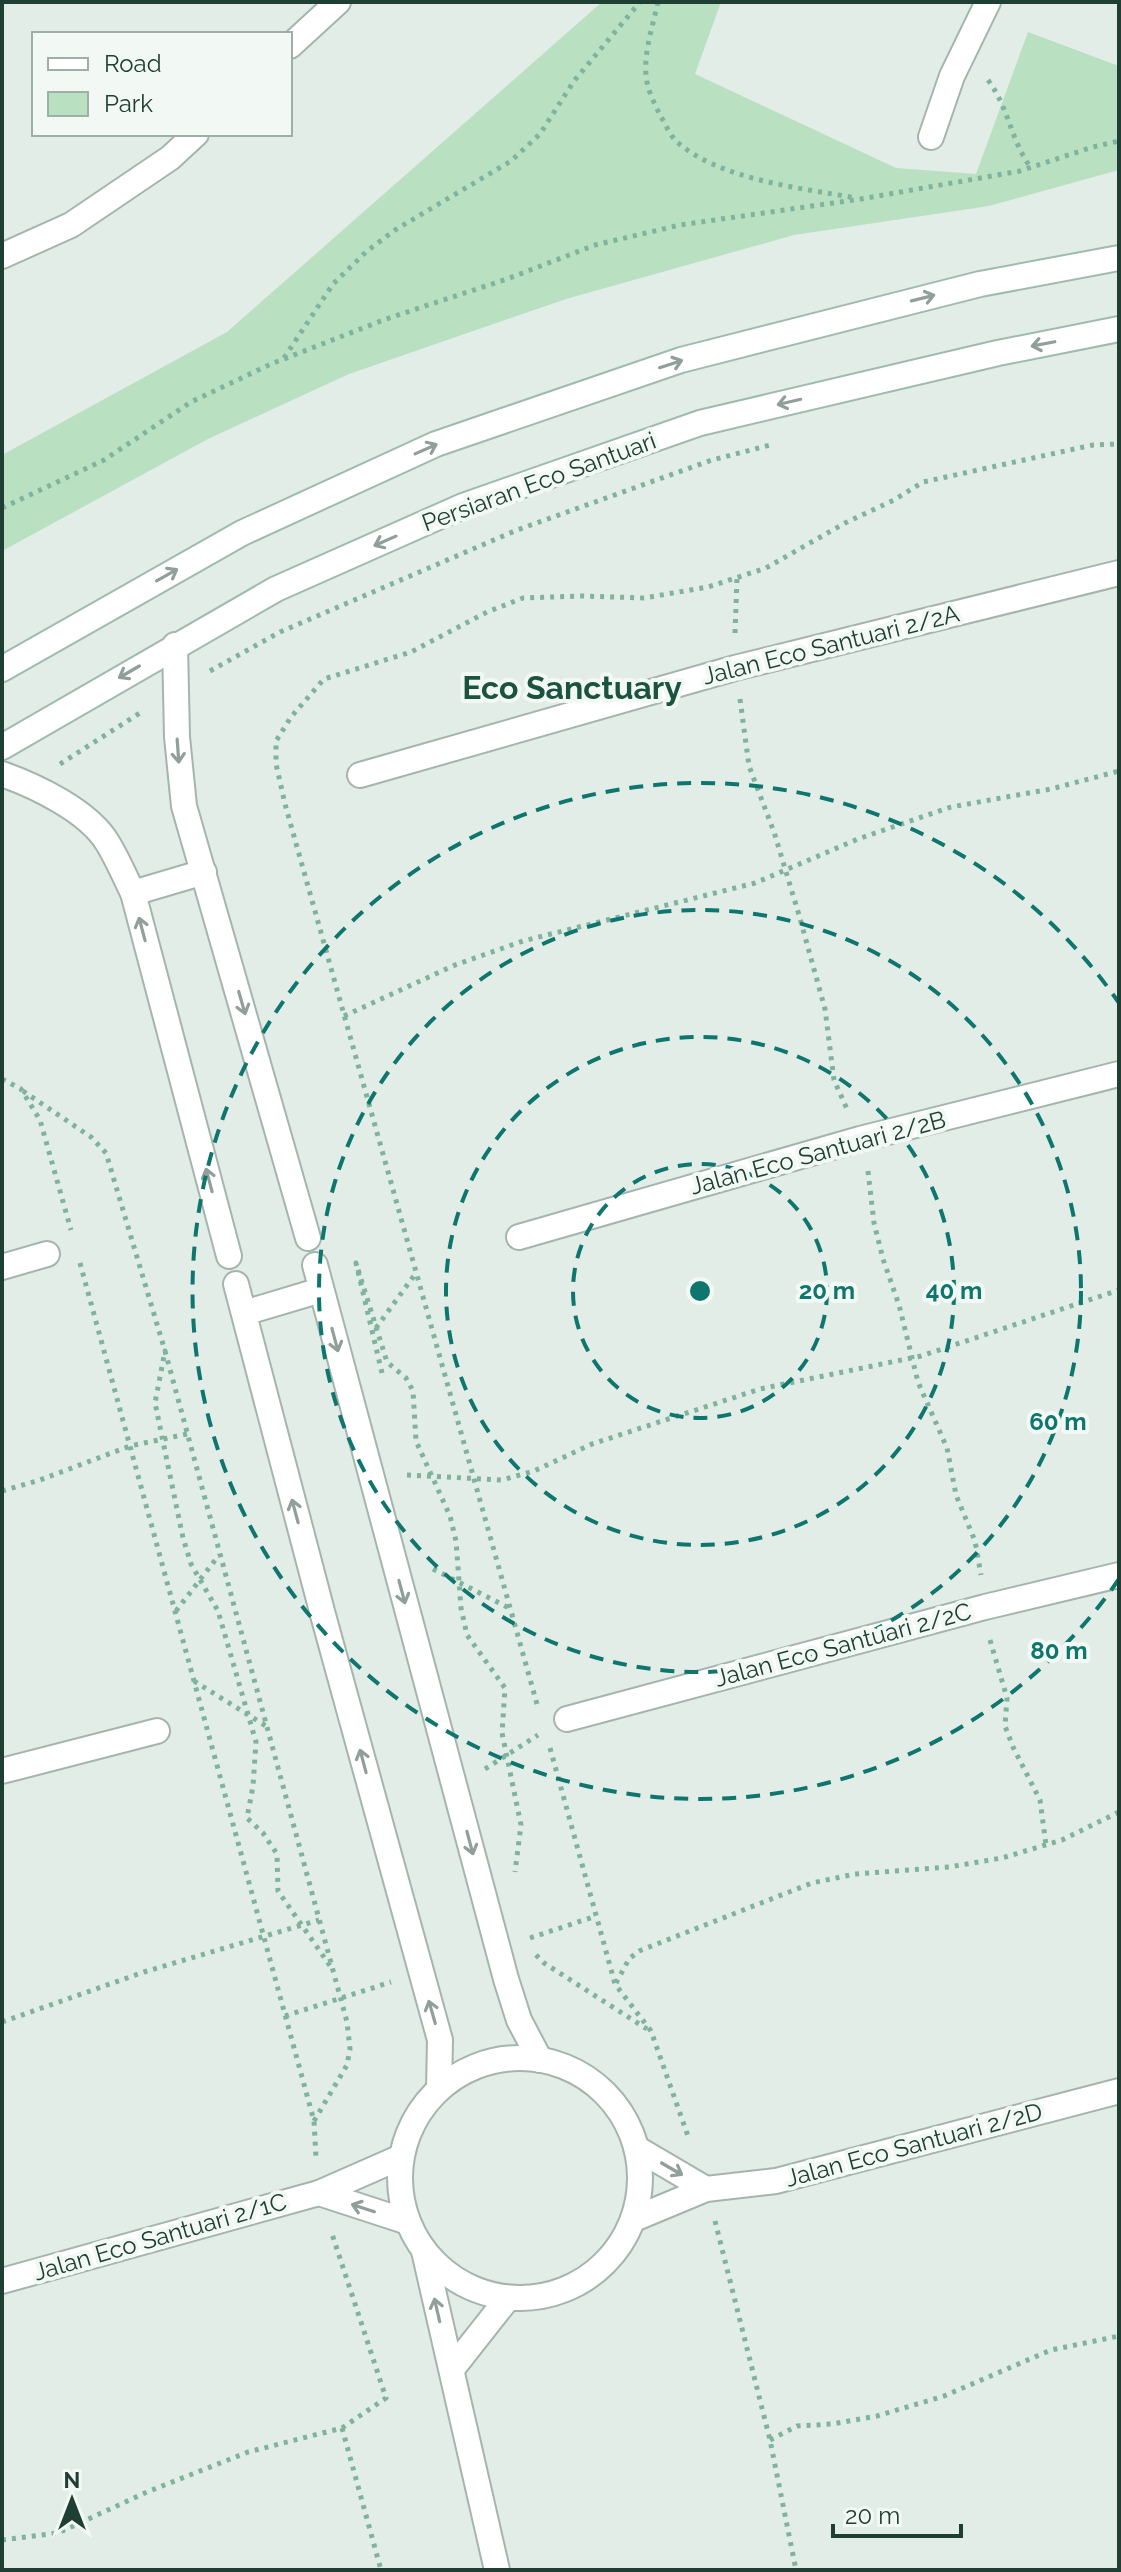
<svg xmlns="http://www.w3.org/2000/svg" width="1121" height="2572" viewBox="0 0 1121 2572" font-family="Raleway,sans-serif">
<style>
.green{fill:#b9e0c0}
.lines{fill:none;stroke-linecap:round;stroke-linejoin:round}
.street-casing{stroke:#a4b5ae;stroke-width:28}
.secondary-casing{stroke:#9fbaae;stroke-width:28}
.path{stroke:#80b39e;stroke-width:5;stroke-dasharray:4 6;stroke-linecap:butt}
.street{stroke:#fff;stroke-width:24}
.secondary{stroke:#fff;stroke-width:24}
.oneway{stroke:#909f9a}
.ring{fill:none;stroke:#0f766e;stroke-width:4;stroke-dasharray:14 10}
.labels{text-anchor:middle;stroke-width:8;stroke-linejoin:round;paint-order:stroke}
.street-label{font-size:24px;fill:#203f34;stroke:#f2f9f5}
.district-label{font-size:32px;font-weight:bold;fill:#1b5340;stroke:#f2f9f5}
.centre{fill:#0f766e;stroke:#f2f9f5;stroke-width:4}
.ring-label{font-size:24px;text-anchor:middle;font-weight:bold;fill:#0f766e;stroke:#f2f9f5;stroke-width:8;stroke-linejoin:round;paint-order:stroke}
</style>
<rect width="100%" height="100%" fill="#e2ede7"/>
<polygon class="green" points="602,2 721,2 695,74 896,168 976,174 1028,32 1119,66 1119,170 989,206 794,235 566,299 349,374 208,439 2,551 2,455 227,332"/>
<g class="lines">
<g class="street-casing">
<g id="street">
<polyline points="290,46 338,2"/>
<polyline points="931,137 952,76 988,2"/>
<polyline points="2,256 71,225 170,158 196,134"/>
<polyline points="175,645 177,737 184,806 308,1238"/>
<path d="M2 774C36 786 88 811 107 842 117 858 125 877 133 893L229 1256"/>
<polyline points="360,775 735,668 1119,573"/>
<polyline points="133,893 204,872"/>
<polyline points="519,1237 860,1139 1119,1074"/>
<polyline points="315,1265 506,1979 519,2020 540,2060"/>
<polyline points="2,1267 47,1254"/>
<polyline points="236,1284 323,1615 440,2040 439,2089"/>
<polyline points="244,1313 321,1290"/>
<polyline points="567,1719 985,1607 1119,1575"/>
<polyline points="2,1771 157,1731"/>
<circle cx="520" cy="2178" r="120"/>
<polyline points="638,2149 706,2189"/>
<polyline points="319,2193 408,2222"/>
<polyline points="634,2219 706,2189 776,2181 1119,2091"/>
<polyline points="424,2251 497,2570"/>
<polyline points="2,2281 319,2193 401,2157"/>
<polyline points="452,2369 508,2298"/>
</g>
</g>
<g class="secondary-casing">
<g id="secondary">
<polyline points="2,669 242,533 436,444 681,360 980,284 1119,258"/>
<polyline points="2,747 276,589 463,506 700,423 998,353 1119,329"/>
</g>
</g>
<g class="path">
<path d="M658 2C653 25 644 51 646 75 647 89 654 103 660 115 665 123 669 134 676 141 719 180 801 188 856 198"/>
<path d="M988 80C1009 108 1010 139 1031 168"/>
<polyline points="284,358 333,284 367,251 395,230 511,161 540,134 574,81 640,2"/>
<polyline points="2,508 104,460 191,402 271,364 386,319 507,279 595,245 680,225 861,199 1020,171 1093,147 1119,141"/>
<polyline points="735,633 737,578"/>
<polyline points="210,671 280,632 517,530 712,460 770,445"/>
<polyline points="740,699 749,766 774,832 799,915 825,1009 834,1080 847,1109"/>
<polyline points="60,764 143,711"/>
<polyline points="344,1016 455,965 523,941 755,883 858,839 951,807 1051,789 1119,771"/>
<polyline points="2,1079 21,1089 40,1120 71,1230"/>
<polyline points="23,1091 91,1137 106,1153 165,1351"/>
<polyline points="868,1171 874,1223 883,1259 899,1305 918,1382 947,1448 956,1495 975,1541 981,1575"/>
<polyline points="80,1263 314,2121 316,2158"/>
<polyline points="376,1328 416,1273"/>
<polyline points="382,1373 356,1263 387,1362 406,1378 413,1391 416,1441 450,1516 456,1541 461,1608 467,1635 505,1688 502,1733 521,1825 515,1872"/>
<polyline points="407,1475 502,1480 534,1471 592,1444 760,1389 921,1356 1119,1290"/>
<polyline points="2,1491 40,1480 130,1446 187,1434"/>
<polyline points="433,1569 509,1608"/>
<polyline points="176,1611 219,1555"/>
<polyline points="990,1640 1007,1698 1005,1726 1013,1747 1040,1800 1046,1845"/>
<polyline points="194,1681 266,1726"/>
<polyline points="537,1704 285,804 276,764 276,741 291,717 324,679 411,652 487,612 523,598 582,596 644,598 708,587 766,568 845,523 894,500 923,482 1093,445 1119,444"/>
<polyline points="550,1748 615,1984 651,2031 689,2139"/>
<polyline points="485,1769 538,1735"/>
<polyline points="530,1938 596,1916"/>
<polyline points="536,1955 544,1963 647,2029"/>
<polyline points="616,1983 629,1959 639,1951 812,1883 855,1874 949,1867 1002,1858 1062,1840 1119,1812"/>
<polyline points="285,2016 391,1982"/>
<polyline points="2,2022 144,1972 319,1920"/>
<polyline points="314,2121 347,2065 350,2049 347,2022 165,1351 155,1403 183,1538 191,1564 218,1611 256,1742 253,1786 247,1818 263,1833 277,1854 278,1891 333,1970"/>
<polyline points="715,2221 770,2440 796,2570"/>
<polyline points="342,2428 381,2570"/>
<polyline points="770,2440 797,2426 832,2424 877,2416 944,2396 1051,2350 1119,2336"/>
<polyline points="2,2540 58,2533 147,2492 248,2452 342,2428 386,2398 332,2234"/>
</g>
<use href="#street" class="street"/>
<use href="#secondary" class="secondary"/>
</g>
<defs><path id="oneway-shaft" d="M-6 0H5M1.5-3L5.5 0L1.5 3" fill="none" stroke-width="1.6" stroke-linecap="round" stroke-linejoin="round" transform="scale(2)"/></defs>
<g class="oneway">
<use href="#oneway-shaft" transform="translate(923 298) rotate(-14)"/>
<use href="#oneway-shaft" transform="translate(1043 344) rotate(169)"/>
<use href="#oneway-shaft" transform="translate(671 364) rotate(-18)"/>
<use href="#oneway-shaft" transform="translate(789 402) rotate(167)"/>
<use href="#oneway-shaft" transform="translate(426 449) rotate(-24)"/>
<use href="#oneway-shaft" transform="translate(385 541) rotate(156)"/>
<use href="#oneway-shaft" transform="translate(167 575) rotate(-29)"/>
<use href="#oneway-shaft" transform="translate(129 672) rotate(150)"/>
<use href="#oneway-shaft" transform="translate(178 751) rotate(86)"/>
<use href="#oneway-shaft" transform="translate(142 929) rotate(-105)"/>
<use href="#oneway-shaft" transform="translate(242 1003) rotate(74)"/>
<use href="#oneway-shaft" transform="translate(209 1180) rotate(-105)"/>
<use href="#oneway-shaft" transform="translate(335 1340) rotate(75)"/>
<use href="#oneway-shaft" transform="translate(295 1511) rotate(-105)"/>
<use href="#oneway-shaft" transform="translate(402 1592) rotate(75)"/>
<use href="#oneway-shaft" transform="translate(363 1761) rotate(-105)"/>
<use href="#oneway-shaft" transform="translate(470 1843) rotate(75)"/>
<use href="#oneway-shaft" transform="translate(432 2012) rotate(-106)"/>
<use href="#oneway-shaft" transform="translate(672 2169) rotate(30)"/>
<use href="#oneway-shaft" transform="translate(363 2208) rotate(-162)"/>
<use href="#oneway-shaft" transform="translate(437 2310) rotate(-103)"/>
</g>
<g class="ring">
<circle cx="700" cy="1291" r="127"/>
<circle cx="700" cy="1291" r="254"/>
<circle cx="700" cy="1291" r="381"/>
<path d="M1119 1579A508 508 0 1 1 1119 1003"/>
</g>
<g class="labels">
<g class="street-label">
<text transform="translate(539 482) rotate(-20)" y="8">Persiaran Eco Santuari</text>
<text transform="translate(831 645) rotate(-14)" y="8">Jalan Eco Santuari 2/2A</text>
<text transform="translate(818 1153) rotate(-15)" y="8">Jalan Eco Santuari 2/2B</text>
<text transform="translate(843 1645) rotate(-15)" y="8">Jalan Eco Santuari 2/2C</text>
<text transform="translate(914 2145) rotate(-15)" y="8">Jalan Eco Santuari 2/2D</text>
<text transform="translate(160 2237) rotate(-16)" y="8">Jalan Eco Santuari 2/1C</text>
</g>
<g class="district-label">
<text x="572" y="699">Eco Sanctuary</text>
</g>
</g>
<circle cx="700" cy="1291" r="12" class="centre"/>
<g class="ring-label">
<text x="827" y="1299">20 m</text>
<text x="954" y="1299">40 m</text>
<text x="1058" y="1430">60 m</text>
<text x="1059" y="1659">80 m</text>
</g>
<rect width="1121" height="2572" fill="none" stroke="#203f34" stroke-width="8"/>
<rect x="32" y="32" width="260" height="104" fill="#f2f9f5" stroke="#9eafa8" stroke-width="2"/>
<rect x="48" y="58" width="40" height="12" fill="#ffffff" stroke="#9eafa8" stroke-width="2"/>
<text x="104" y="72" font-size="24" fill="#203f34">Road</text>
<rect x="48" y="92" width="40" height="24" fill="#b9e0c0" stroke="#9eafa8" stroke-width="2"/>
<text x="104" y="112" font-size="24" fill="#203f34">Park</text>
<g transform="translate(72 2500)" stroke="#f2f9f5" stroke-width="6" paint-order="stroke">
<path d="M0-6L14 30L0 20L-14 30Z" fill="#203f34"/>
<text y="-12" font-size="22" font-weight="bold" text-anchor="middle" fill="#203f34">N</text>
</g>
<path d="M833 2524v12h128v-12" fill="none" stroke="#203f34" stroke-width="4"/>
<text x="845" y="2524" font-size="24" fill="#203f34" stroke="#f2f9f5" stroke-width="6" paint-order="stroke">20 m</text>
</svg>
